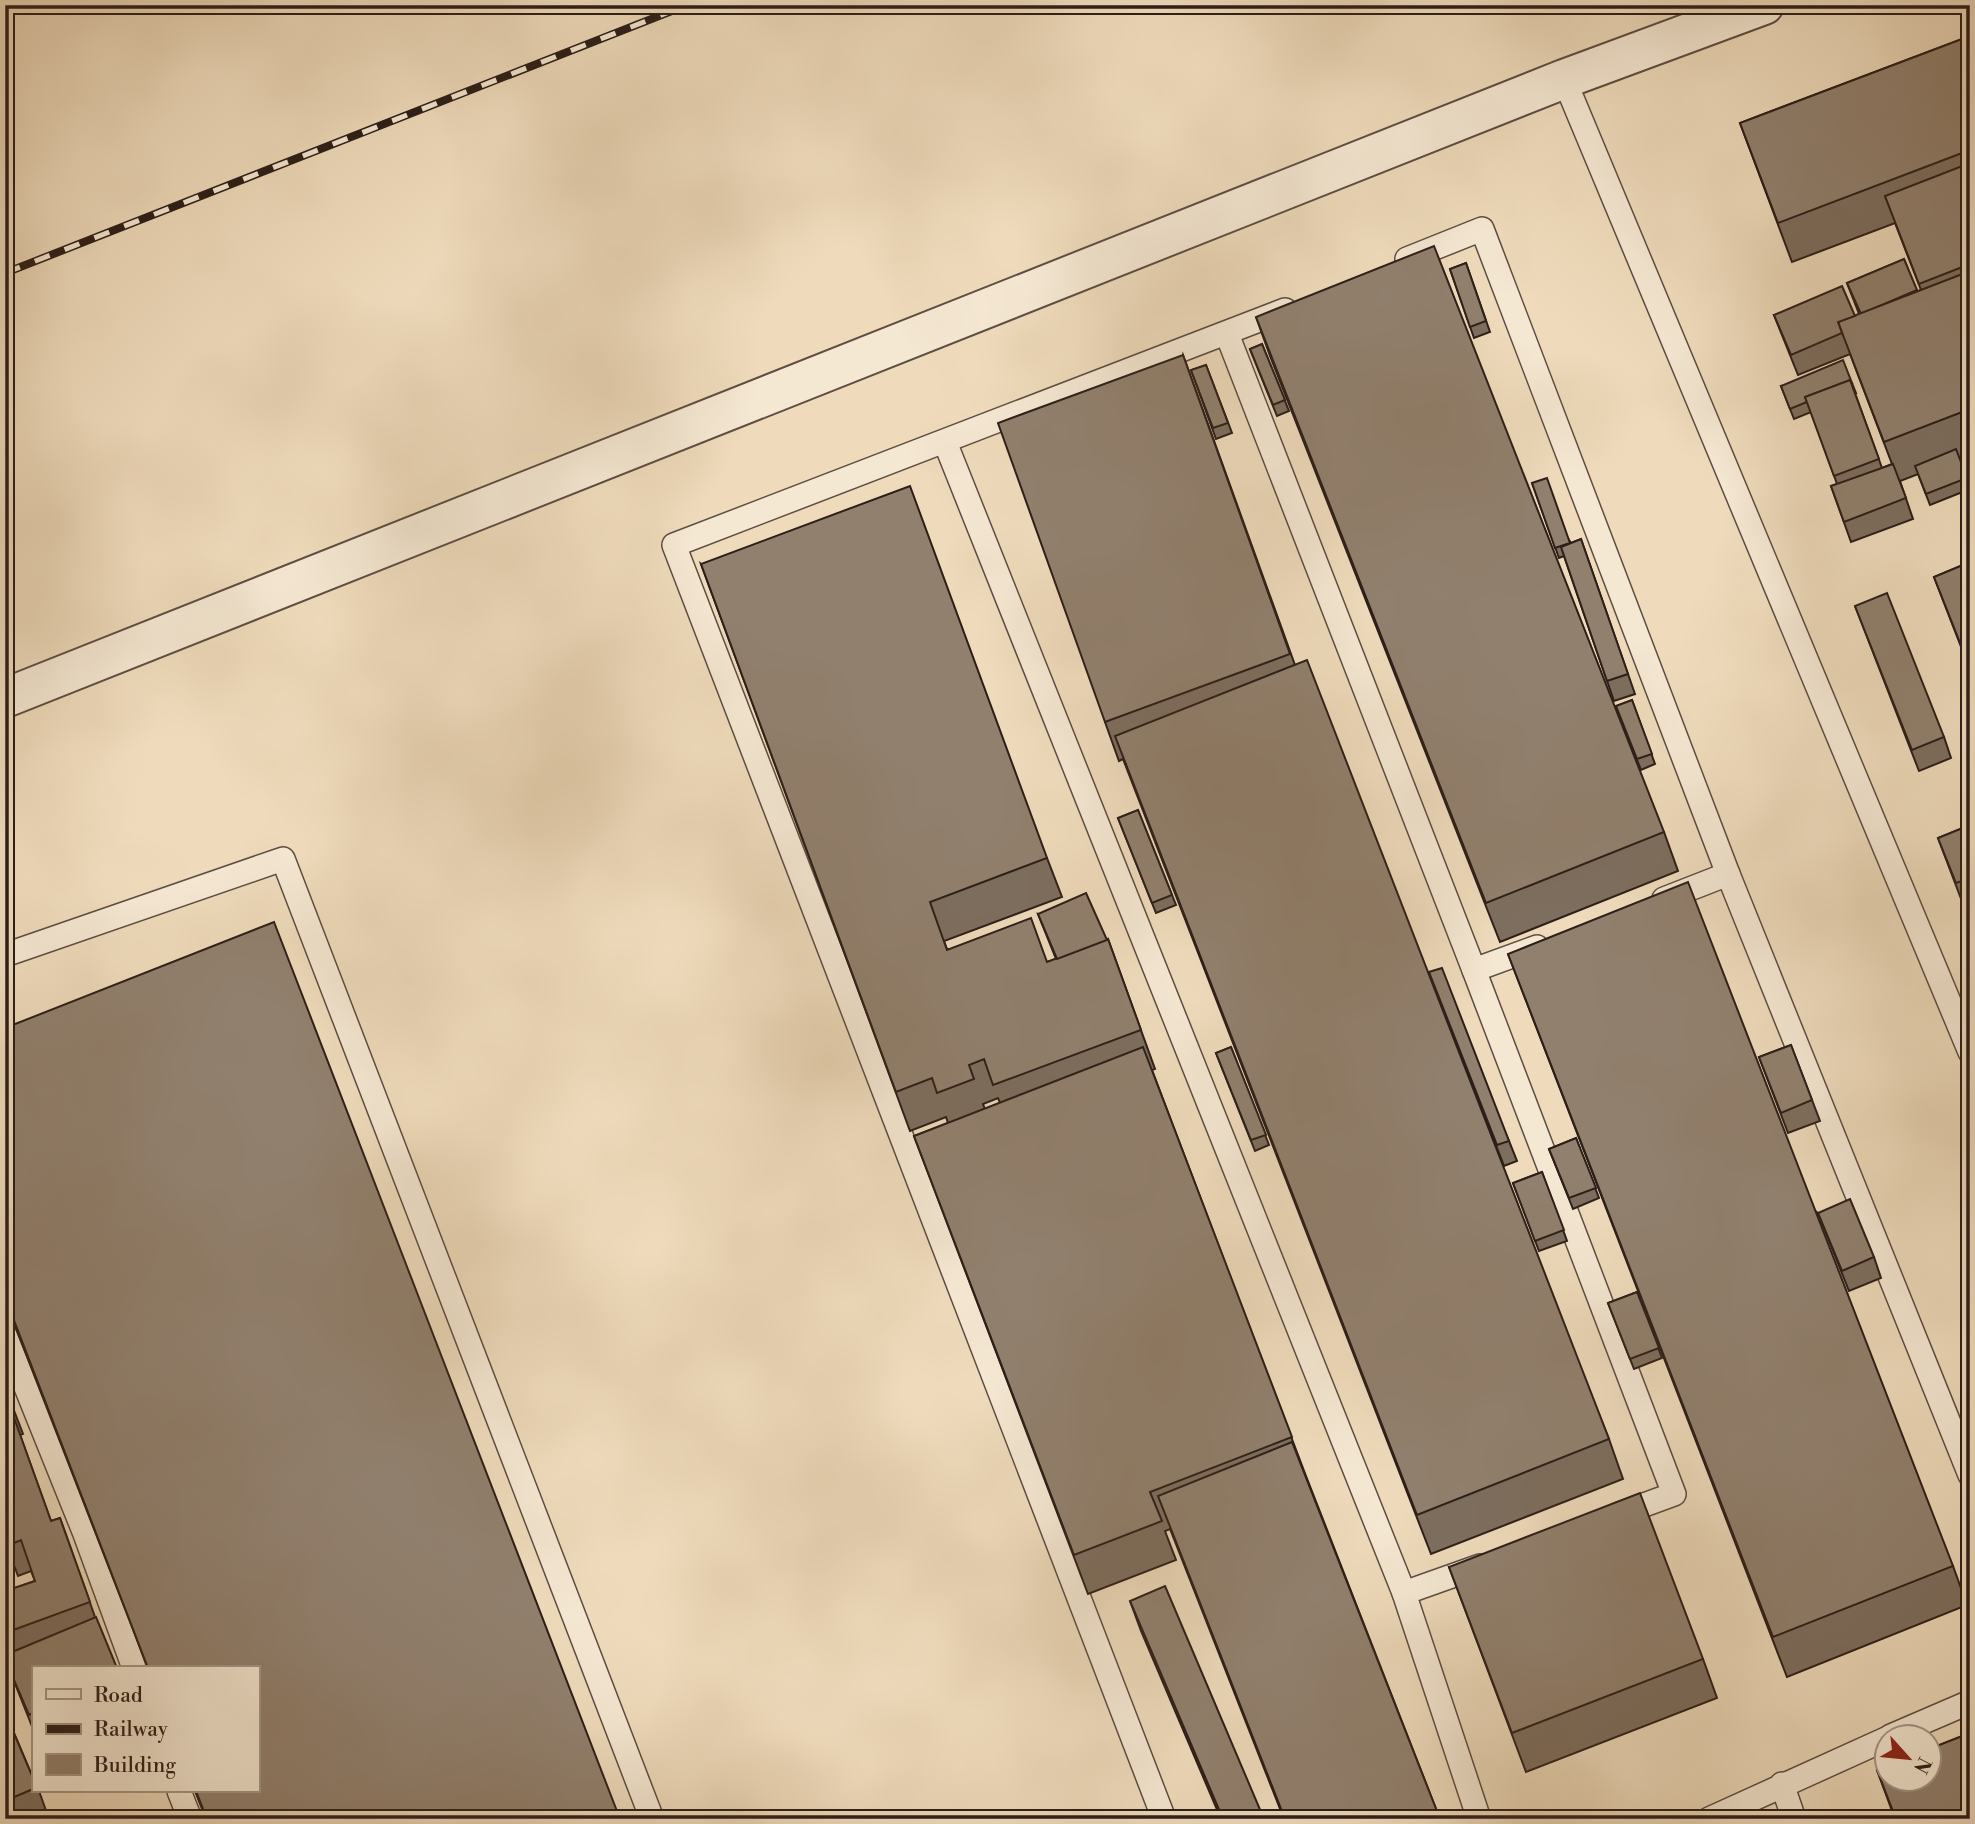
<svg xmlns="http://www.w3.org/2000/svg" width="1975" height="1824" viewBox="0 0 1975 1824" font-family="'Libre Bodoni',serif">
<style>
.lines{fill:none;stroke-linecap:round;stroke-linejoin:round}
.service-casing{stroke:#5d4d42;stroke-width:26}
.minor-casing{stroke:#5d4d42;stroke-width:42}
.service{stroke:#f5e8d3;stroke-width:23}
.minor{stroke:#f5e8d3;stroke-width:38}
.rail-casing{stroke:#2c1e19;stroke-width:8}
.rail{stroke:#f5e8d3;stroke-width:5;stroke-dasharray:16;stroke-linecap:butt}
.wall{fill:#7d6e5f;stroke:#2c1e19;stroke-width:2;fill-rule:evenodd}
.building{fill:#91806e;stroke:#2c1e19;stroke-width:2}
</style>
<rect width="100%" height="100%" fill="#efdbbc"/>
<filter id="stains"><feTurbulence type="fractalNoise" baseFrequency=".00286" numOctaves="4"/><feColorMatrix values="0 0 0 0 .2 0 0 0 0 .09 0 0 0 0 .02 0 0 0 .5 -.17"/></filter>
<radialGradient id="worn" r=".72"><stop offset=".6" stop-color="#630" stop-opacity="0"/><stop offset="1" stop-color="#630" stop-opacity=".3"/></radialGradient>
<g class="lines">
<g class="service-casing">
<g id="service">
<polyline points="1564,79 1970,1052"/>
<polyline points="1407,259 1482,229 1728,874"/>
<polyline points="1227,334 1474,970 1537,947"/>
<polyline points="945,442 1404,1593 1479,1819"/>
<polyline points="1664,899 1728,874 1970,1475"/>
<polyline points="5,955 283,859 652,1819"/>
<polyline points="1474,970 1674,1494 1617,1515"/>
<polyline points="5,1335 85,1534 134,1668"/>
<polyline points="1404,1593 1480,1566"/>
<polyline points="1891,1736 1970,1702"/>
<polyline points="1782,1784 1794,1819"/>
<polyline points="179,1791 190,1819"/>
<polyline points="1164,1819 674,545 1285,310"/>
<polyline points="1709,1819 1888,1738"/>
</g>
</g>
<g class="minor-casing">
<polyline id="minor" points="5,698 1564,79 1764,5"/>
</g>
<use href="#service" class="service"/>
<use href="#minor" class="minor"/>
<g class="rail-casing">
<polyline id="rail" points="5,273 687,5"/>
</g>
<use href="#rail" class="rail"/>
</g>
<g class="wall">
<polygon points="1970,36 1970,454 1959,458 1970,484 1970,489 1930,505 1918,474 1900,481 1913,519 1851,542 1831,486 1837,484 1811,412 1794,419 1781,386 1852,383 1856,393 1855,393 1882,468 1892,464 1850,354 1798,375 1774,315 1855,316 1859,314 1847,283 1904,259 1917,292 1921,290 1895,223 1792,262 1740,123"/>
<polygon points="1466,263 1490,332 1474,338 1450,269"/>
<polygon points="1256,317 1664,832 1678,871 1500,942 1270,356"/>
<polygon points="1262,344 1289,411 1277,416 1250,349"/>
<polygon points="1183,355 1295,665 1609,1439 1623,1479 1431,1554 1123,759 1119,761 1105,722"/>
<polygon points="1206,365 1232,433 1216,439 1191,370"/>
<polygon points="1532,483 1571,543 1581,539 1635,694 1614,701 1564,556 1559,558"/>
<polygon points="1970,562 1970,670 1934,577"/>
<path d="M701 564 1047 858 1062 897 944 941 947 949 1047 962 1056 959 1038 914 1107 940 1108 939 1155 1069 1152 1070 1306 1476 1440 1819H1284L1170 1529 1165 1531 1176 1560 1088 1594 914 1136 948 1123 946 1117 910 1131ZM998 1098 1000 1103 985 1109 983 1104Z"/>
<polygon points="1855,606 1944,737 1951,758 1919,771"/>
<polygon points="1632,700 1655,764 1641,770 1616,706"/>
<polygon points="1138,810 1176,905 1156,913 1118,818"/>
<polygon points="1970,825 1970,901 1963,904 1938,838"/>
<polygon points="1508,954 1953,1566 1967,1605 1787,1677"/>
<polygon points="1437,993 1509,1141 1517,1161 1504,1166"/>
<polygon points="5,1028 620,1819 206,1819 195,1791 257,1791 257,1668 148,1668 5,1300"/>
<polygon points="1791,1045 1820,1121 1788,1133 1759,1057"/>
<polygon points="1231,1047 1269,1145 1255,1151 1216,1053"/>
<polygon points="1576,1138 1599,1198 1573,1209 1549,1149"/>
<polygon points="1542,1172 1567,1241 1539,1251 1513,1183"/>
<polygon points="1818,1213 1874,1257 1881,1278 1849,1291"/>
<polygon points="1637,1292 1662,1358 1634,1369 1608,1303"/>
<polygon points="5,1387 23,1434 20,1435 51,1521 60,1518 95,1617 33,1668 33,1729 8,1666 5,1667 5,1567 13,1589 35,1581 31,1571 18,1576 5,1541"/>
<polygon points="1449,1567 1703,1659 1717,1698 1526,1772"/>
<polygon points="1130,1601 1264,1819 1221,1819 1141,1631"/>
<polygon points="5,1712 33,1778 33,1791 39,1791 49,1819 5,1819"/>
<polygon points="1970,1733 1970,1819 1895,1819 1877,1770"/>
</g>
<g class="building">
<polygon points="1970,36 1970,150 1778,223 1740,123"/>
<polygon points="1970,163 1970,264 1919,284 1885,196"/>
<polygon points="1434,246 1664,832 1486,903 1256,317"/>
<polygon points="1904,259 1917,290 1861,314 1847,283"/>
<polygon points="1466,263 1486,321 1470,327 1450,269"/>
<polygon points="1970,271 1970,409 1884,442 1838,322"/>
<polygon points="1842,286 1855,316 1838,322 1842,333 1791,355 1774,315"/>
<polygon points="1262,344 1285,400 1273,405 1250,349"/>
<polygon points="1183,355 1290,654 1105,722 998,423"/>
<polygon points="1843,360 1852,383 1851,383 1850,380 1805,397 1807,402 1790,409 1781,386"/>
<polygon points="1206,365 1228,423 1213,428 1191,370"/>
<polygon points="1850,380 1879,459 1834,476 1805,397"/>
<polygon points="1956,449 1967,478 1926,494 1915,466"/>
<polygon points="1893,464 1906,498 1844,522 1831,486"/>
<polygon points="1547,478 1570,543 1555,548 1532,483"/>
<polygon points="910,486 1047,858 930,902 947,950 1031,918 1047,962 1108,939 1141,1030 993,1085 984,1059 969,1065 974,1079 937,1093 932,1078 896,1092 701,564"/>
<polygon points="1581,539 1628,674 1607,681 1561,547"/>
<polygon points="1970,562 1970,662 1968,663 1934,577"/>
<polygon points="1887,593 1944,737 1912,750 1855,606"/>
<polygon points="1307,660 1609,1439 1417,1515 1115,736"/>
<polygon points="1632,700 1652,754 1637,759 1616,706"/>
<polygon points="1138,810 1172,895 1152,903 1118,818"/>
<polygon points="1970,825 1970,878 1956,883 1938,838"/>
<polygon points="1688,882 1953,1566 1773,1637 1508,954"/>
<polygon points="1086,893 1107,940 1057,959 1038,914"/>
<polygon points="274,922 620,1819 207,1819 196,1791 257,1791 257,1668 148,1668 5,1297 5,1028"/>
<polygon points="1442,968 1509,1141 1497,1145 1429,972"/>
<polygon points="1791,1045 1812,1100 1781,1113 1759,1057"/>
<polygon points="1143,1047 1292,1437 1150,1492 1162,1521 1074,1555 914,1136"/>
<polygon points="1231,1047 1266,1135 1251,1140 1216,1053"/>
<polygon points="1576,1138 1596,1188 1569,1198 1549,1149"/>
<polygon points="1542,1172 1564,1230 1535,1241 1513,1183"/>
<polygon points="1850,1199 1874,1257 1842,1271 1818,1213"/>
<polygon points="1637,1292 1659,1348 1630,1359 1608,1303"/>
<polygon points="5,1387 12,1404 5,1406"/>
<polygon points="12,1412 51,1521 60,1518 90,1602 5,1633 5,1591 35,1581 21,1540 7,1546 5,1541 5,1415"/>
<polygon points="1292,1442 1440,1819 1285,1819 1158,1496"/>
<polygon points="1640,1493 1703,1659 1512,1733 1449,1567"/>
<polygon points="1165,1586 1264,1819 1223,1819 1130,1601"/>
<polygon points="96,1617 117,1668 33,1668 33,1713 29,1715 5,1659 5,1655"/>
<polygon points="5,1712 33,1778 33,1789 5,1801"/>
<polygon points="1970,1733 1970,1813 1954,1819 1896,1819 1877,1770 1887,1766 1887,1779 1929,1779 1929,1749"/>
</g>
<rect width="1975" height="1824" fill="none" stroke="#efdbbc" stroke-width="28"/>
<rect x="7" y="7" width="1961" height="1810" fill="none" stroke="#2c1e19" stroke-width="3.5"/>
<rect x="14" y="14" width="1947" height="1796" fill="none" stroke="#2c1e19" stroke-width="2"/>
<rect x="32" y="1666" width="228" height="126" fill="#f5e8d3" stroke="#a59789" stroke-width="2"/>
<rect x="46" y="1689" width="35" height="10" fill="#f5e8d3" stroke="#a59789" stroke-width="2"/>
<text x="94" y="1702" font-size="21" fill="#2c1e19">Road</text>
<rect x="46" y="1724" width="35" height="10" fill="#2c1e19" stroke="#a59789" stroke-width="2"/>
<text x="94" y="1736" font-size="21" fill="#2c1e19">Railway</text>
<rect x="46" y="1754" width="35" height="21" fill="#91806e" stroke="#a59789" stroke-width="2"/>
<text x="94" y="1772" font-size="21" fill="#2c1e19">Building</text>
<g transform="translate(1908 1758) rotate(117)"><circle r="33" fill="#f5e8d3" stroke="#a59789" stroke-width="2"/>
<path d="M0-5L12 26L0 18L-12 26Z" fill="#8f2418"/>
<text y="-10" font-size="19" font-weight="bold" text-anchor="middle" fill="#2c1e19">N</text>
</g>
<rect width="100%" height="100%" filter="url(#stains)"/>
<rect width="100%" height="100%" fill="url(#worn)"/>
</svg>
